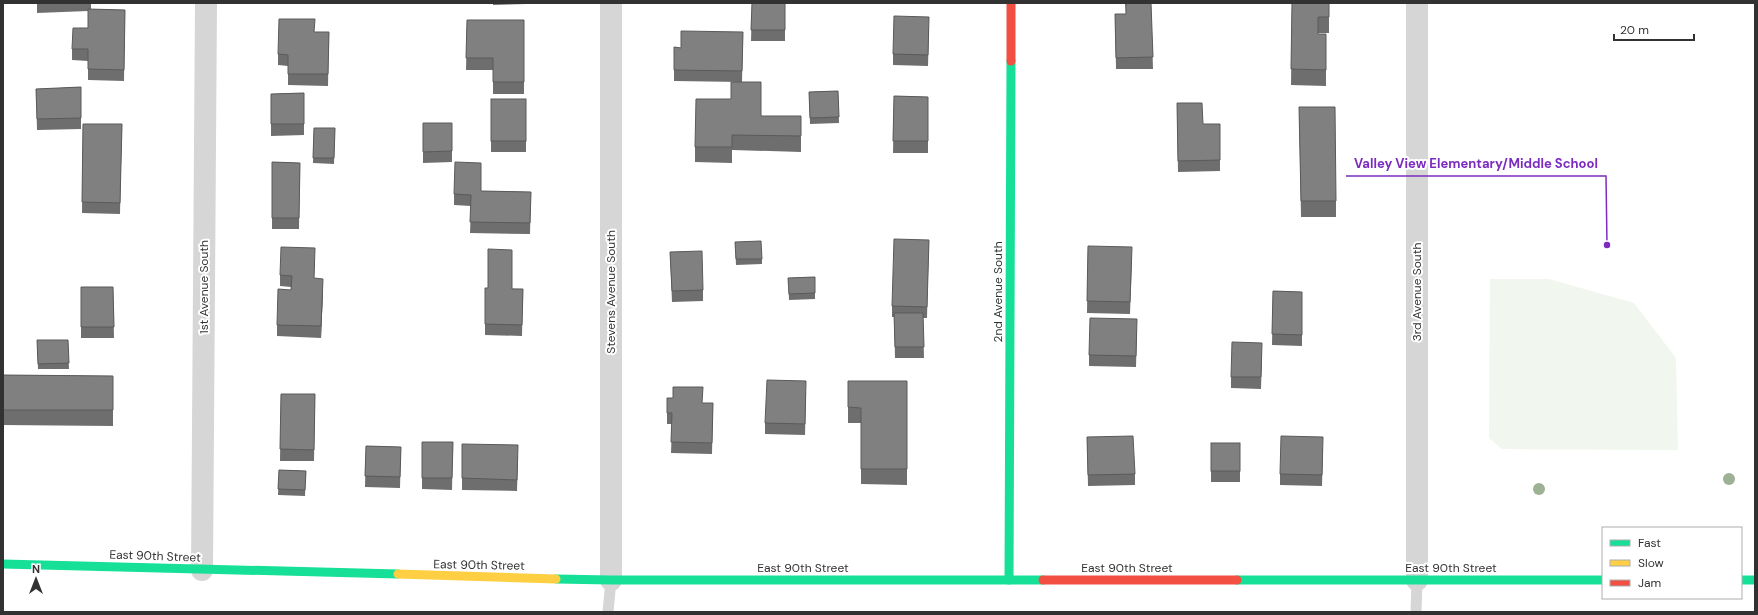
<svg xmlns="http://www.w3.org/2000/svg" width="1758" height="615" viewBox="0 0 1758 615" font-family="'DM Sans',sans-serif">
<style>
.green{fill:#f1f6ee}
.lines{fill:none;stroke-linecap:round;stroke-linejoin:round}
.lane{stroke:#d6d6d6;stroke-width:11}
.street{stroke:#d6d6d6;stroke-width:22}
.fast{stroke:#16e098;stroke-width:9}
.slow{stroke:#ffcf43;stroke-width:9}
.jam{stroke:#f24e42;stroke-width:9}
.tree{fill:#9db194}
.wall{fill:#6e6e6e}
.shaded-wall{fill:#5a5a5a}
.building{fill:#808080;stroke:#5a5a5a}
.labels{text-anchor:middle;stroke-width:4;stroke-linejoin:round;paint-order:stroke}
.street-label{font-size:12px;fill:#323232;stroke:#fff}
.leader{fill:none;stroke:#7b2cbf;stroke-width:1.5}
.callout-dot{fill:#7b2cbf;stroke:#fff;stroke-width:1.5}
.callout-label{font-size:13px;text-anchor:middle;font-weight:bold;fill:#7b2cbf;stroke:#fff;stroke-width:4;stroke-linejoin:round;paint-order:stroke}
</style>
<rect width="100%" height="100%" fill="#fff"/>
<polygon class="green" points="1490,279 1549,279 1634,303 1676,358 1678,450 1502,449 1489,438"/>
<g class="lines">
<g class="lane">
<polyline points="608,612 611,580"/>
<polyline points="1416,612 1417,580"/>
</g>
<g class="street">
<polyline points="611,3 611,580"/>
<polyline points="1417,3 1417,580"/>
<polyline points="202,570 206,3"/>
</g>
<g class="fast">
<polyline points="3,564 398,574"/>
<polyline points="556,579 611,580 1043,580"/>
<polyline points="1009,580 1011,61"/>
<polyline points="1237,580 1603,580"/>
<polyline points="1741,580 1755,580"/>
</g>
<polyline class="slow" points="398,574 556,579"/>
<g class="jam">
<polyline points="1011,61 1011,3"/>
<polyline points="1043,580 1237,580"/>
</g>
</g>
<g class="tree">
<circle cx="1729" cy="479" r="6"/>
<circle cx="1539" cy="489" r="6"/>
</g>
<g class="wall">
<polygon points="37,3 91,3 91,9 125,10 124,81 88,80 88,61 72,60 72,49 88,28 88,11 37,13"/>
<polygon points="493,3 526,3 526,4 493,5"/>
<polygon points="752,3 785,3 785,41 751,41"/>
<polygon points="1125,3 1151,3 1153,69 1116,69 1115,14 1126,14"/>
<polygon points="1292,3 1329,3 1329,33 1318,33 1318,34 1326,34 1326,86 1291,85"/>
<polygon points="467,20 524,20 524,94 493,94 493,70 466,70"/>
<polygon points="929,28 928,66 893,65 893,54"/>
<polygon points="315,32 329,32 328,86 288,85 288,66 278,65 278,54"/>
<polygon points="743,32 742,82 674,81 674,47 681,48"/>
<polygon points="81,87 81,129 37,130 36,89"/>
<polygon points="838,91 839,123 810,124 809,92"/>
<polygon points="304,93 304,135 271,136 271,94"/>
<polygon points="894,96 928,97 928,153 893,153"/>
<rect x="491" y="99" width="35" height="53"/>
<polygon points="1177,103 1203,124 1220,124 1220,171 1178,172"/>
<polygon points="1299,107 1336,201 1336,217 1301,217"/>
<polygon points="761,116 801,116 801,152 732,150 732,163 695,162 695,147"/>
<polygon points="423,123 452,123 452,162 423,163"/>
<polygon points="83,124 122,124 120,214 82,213"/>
<polygon points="314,128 335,128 334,164 313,163"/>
<polygon points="272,162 300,163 299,229 272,229"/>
<polygon points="481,191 531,192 530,234 470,233 471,206 454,205 454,194"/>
<polygon points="929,240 927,318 923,318 924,358 895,358 894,317 892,317 892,306"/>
<polygon points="735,242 762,259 762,264 736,265"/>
<polygon points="1088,246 1132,258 1130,314 1087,313"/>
<polygon points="670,252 703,290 703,301 672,302"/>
<polygon points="315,259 314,278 323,290 321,338 277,336 277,325 291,290 291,287 280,286 280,275"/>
<polygon points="815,277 815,299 789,300 788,278"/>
<polygon points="81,287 113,287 114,338 81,338"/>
<polygon points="485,288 523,289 522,336 485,335"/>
<polygon points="1273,291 1302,292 1302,346 1272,345"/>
<polygon points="1137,330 1136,367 1089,366 1089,355"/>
<polygon points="37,340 68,340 69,369 38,369"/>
<polygon points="1262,354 1261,389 1231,388 1231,377"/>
<polygon points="3,375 113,376 113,426 3,425"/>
<polygon points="848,381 907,381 907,485 861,484 861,423 848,423"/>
<polygon points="806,392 805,435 765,434 765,423"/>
<polygon points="281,394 315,394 314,461 280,461"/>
<polygon points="667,398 703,403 713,403 712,454 671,453 672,424 667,424"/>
<polygon points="1087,437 1135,474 1135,485 1088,486"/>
<polygon points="422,442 453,442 452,490 422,489"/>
<rect x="1211" y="443" width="29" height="39"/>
<polygon points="462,444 518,456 517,491 462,490"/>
<polygon points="366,446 401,447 400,488 365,487"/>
<polygon points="1323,448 1322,486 1280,485 1280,474"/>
<polygon points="279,470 306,471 305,496 278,495"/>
</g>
<polygon class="shaded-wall" points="323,279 323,290 321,338 321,326"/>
<g class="building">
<polygon points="752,3 785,3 785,30 751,30"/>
<polygon points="1126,3 1151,3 1153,57 1116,58 1115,14 1126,14"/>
<polygon points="1292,3 1329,3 1329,17 1318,17 1318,34 1326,34 1326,70 1291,69"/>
<polygon points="88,9 125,10 124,70 88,69 88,49 72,49 73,28 88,28"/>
<polygon points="894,16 929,17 928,55 893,54"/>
<polygon points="279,19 315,19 314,32 329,32 328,74 288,74 288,55 278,54"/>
<polygon points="467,20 524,20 524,82 493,82 493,58 466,58"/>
<polygon points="681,31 743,32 742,71 674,70 674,47 681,48"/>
<polygon points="731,82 761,82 761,116 801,116 801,136 732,135 732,147 695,147 696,99 731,99"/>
<polygon points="81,87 81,118 37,119 36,89"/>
<polygon points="838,91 839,117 810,118 809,92"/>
<polygon points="304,93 304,124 271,124 271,94"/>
<polygon points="894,96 928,97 928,141 893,141"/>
<rect x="491" y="99" width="35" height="42"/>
<polygon points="1177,103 1202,103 1203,124 1220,124 1220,160 1178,161"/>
<polygon points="1299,107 1335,107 1336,201 1301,201"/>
<polygon points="423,123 452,123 452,151 423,152"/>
<polygon points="83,124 122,124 120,203 82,202"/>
<polygon points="314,128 335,128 334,158 313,158"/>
<polygon points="272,162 300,163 299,218 272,218"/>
<polygon points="455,162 481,163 481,191 531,192 530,223 470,222 471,195 454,194"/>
<polygon points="894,239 929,240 927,307 892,306"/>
<polygon points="761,241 762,259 736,259 735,242"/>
<polygon points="1088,246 1132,247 1130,302 1087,301"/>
<polygon points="281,247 315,248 314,278 323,279 321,326 277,325 278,289 291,290 292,276 280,275"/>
<polygon points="488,249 512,250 512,289 523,289 522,325 485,324 485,288 488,288"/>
<polygon points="702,251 703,290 672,291 670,252"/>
<polygon points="815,277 815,293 789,294 788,278"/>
<polygon points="81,287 113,287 114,327 81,327"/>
<polygon points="1273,291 1302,292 1302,335 1272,334"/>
<polygon points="894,313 923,313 924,347 895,347"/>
<polygon points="1090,318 1137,319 1136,356 1089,355"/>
<polygon points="37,340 68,340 69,363 38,364"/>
<polygon points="1232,342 1262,343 1261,377 1231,377"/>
<polygon points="3,375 113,376 113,410 3,410"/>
<polygon points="767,380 806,381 805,424 765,423"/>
<polygon points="848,381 907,381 907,469 861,469 861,408 848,407"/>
<polygon points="673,387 703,387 702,403 713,403 712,443 671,442 672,413 667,413 667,398 673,398"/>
<polygon points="281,394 315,394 314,450 280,449"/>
<polygon points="1133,436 1135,474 1088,475 1087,437"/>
<polygon points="1281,436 1323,437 1322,475 1280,474"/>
<polygon points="422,442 453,442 452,478 422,478"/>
<rect x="1211" y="443" width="29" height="28"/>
<polygon points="462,444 518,445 517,480 462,478"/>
<polygon points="366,446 401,447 400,477 365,476"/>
<polygon points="279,470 306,471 305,490 278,489"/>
</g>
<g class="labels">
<g class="street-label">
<text transform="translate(204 287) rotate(-90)" y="4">1st Avenue South</text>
<text transform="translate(611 292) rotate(-90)" y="4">Stevens Avenue South</text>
<text transform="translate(998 292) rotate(-90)" y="4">2nd Avenue South</text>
<text transform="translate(1417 292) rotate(-90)" y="4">3rd Avenue South</text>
<text transform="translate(155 556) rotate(2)" y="4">East 90th Street</text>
<text transform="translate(479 565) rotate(1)" y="4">East 90th Street</text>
<text x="803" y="572">East 90th Street</text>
<text x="1127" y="572">East 90th Street</text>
<text x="1451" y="572">East 90th Street</text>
</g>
</g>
<path class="leader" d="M1607 245L1606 176H1346"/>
<circle class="callout-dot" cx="1607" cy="245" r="4"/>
<g class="callout-label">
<text x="1476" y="168">Valley View Elementary/Middle School</text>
</g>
<rect width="1758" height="615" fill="none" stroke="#323232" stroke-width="8"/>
<rect x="1602" y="527" width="140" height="72" fill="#ffffff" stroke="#adadad"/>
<rect x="1610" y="540" width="20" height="6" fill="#16e098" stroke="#adadad"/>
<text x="1638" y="547" font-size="12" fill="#323232">Fast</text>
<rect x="1610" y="560" width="20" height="6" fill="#ffcf43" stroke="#adadad"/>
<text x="1638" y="567" font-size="12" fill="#323232">Slow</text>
<rect x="1610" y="580" width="20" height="6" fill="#f24e42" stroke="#adadad"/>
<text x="1638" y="587" font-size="12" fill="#323232">Jam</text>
<g transform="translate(36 579)" stroke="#ffffff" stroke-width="3" paint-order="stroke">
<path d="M0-3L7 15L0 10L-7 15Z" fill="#323232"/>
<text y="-6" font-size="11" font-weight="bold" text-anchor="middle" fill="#323232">N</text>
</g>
<path d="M1614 34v6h80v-6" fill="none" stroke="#323232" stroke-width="2"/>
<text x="1620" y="34" font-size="12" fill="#323232" stroke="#ffffff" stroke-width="3" paint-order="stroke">20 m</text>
</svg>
